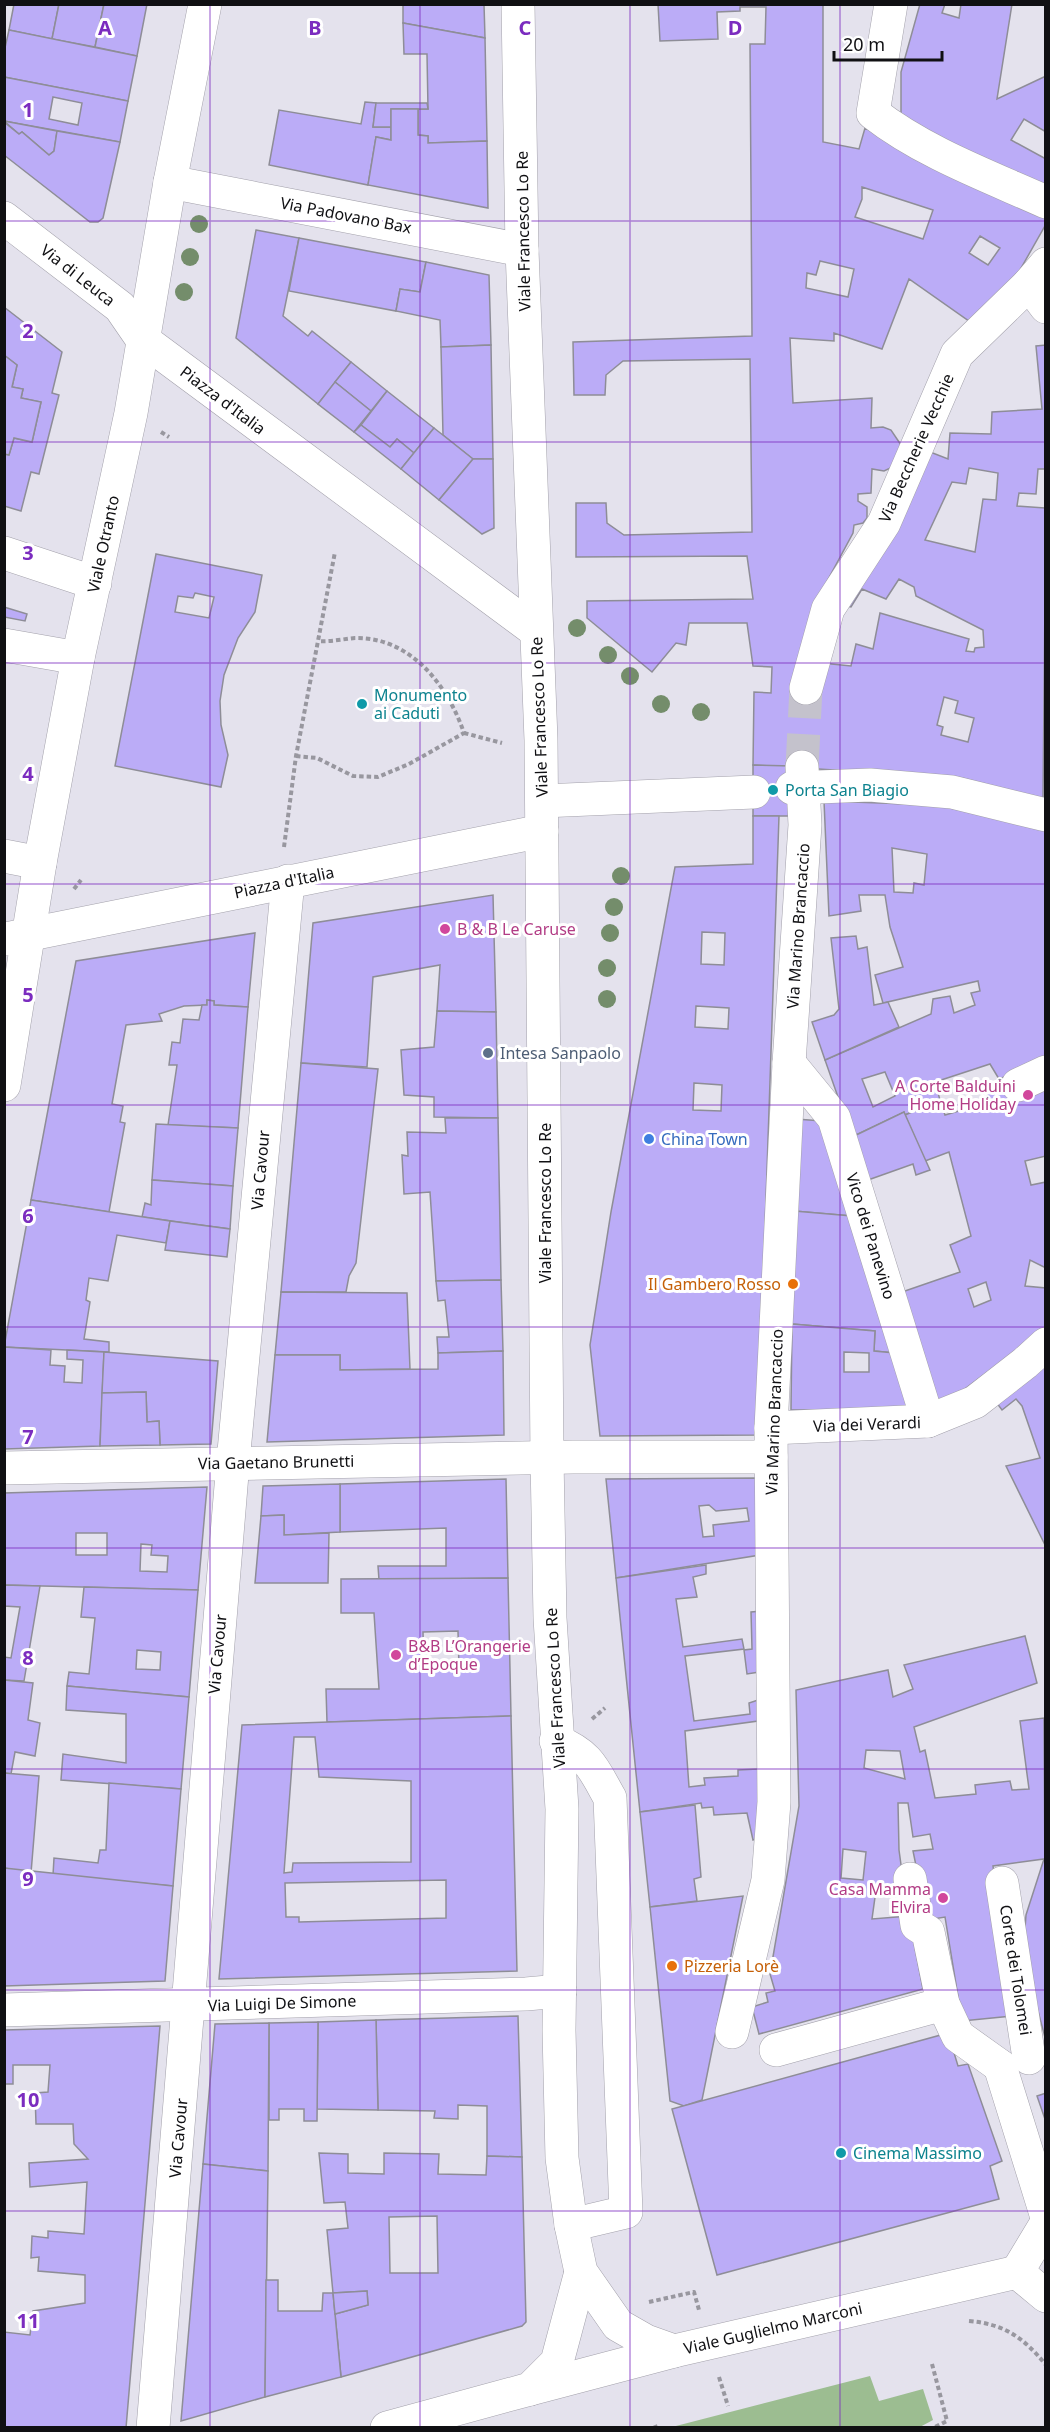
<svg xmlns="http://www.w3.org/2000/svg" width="1050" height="2432" viewBox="0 0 1050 2432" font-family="'Noto Sans',sans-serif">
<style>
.green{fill:#9cbd91}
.building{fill:#bbacf7;stroke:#8e8d97;stroke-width:1.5;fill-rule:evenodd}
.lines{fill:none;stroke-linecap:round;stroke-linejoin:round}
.minor-tunnel{stroke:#c4c2cc;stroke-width:33;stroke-dasharray:33 16;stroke-linecap:butt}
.minor-casing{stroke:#a3a1ab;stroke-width:34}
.path{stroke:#98979f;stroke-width:4;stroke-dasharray:4.5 3;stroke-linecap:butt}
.minor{stroke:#fff;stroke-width:33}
.tree{fill:#748d6b}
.grid{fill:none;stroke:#7b2cbf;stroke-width:1.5;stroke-opacity:0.55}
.culture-dot{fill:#0f9aa8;stroke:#fff;stroke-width:2}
.hotel-dot{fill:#d1479c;stroke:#fff;stroke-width:2}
.service-dot{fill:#5c6f8a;stroke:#fff;stroke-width:2}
.shop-dot{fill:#3f7fe0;stroke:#fff;stroke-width:2}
.food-dot{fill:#e8710a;stroke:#fff;stroke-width:2}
.labels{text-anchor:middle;stroke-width:6;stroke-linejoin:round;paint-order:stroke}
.street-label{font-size:16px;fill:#101013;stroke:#fff}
.culture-label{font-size:16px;fill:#0d838f;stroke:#fff;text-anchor:start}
.hotel-label{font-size:16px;fill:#b23c85;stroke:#fff;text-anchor:start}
.service-label{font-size:16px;fill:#4e5e75;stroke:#fff;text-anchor:start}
.shop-label{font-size:16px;fill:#366cbe;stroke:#fff;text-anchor:start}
.food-label{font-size:16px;fill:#c56008;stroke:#fff;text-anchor:end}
.grid-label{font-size:20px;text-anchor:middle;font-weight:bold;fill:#7b2cbf;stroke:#fff;stroke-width:6;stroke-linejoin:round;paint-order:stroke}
</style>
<rect width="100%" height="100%" fill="#e4e2ed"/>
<polygon class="green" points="870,2376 879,2401 923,2389 933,2420 918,2428 672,2427"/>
<g class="building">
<polygon points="14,4 59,4 52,39 9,30"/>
<polygon points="59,4 104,4 95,47 52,39"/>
<polygon points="104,4 147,4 137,56 95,47"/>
<polygon points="403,4 484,4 485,38 403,23"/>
<path d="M658 4H823V142L859 149 865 128 1046 212V224L1003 300 969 321 909 279 882 349 834 333V341L790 338 793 403 872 398 871 428 883 427 891 430 901 445 895 466 884 471 872 469 871 493 858 494V501L867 507V518L863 523 854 525 853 533 823 589 822 663 851 666 856 644 873 649 880 613 969 639 966 651 974 652 975 648 984 647 983 630 916 596 914 587 899 579 886 599 862 589 851 607 840 605 925 450 948 459 950 433 991 434 992 412 1042 409 1036 346 1046 345V469H1038L1036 494 1019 493 1017 506 1045 508 1046 499 1043 800 962 778 753 765 754 692 771 693 772 667 753 666 747 623H689L686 645 676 643 652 672 587 618V601L753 599 747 556 576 557V503H606L607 523 624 535 752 532 750 359 623 361 606 375 605 395H574L573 342 752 336 750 44H765L766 7H740V11L717 12 718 39 660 41ZM862 187 933 210 923 239 855 217 862 199ZM980 236 1000 248 988 265 969 253ZM820 261 854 269 848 297 806 288 807 273 816 275ZM969 468 998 473 996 500 983 499 975 552 925 540 952 482 966 484ZM944 697 958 701 955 713 974 718 968 742 941 735 943 727 937 725Z"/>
<polygon points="920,4 945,4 942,13 959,18 961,4 1012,4 997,99 1046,76 1046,132 1024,119 1011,140 1046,159 1046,191 901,120 901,72"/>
<polygon points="403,23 485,38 487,141 428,143 428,136 418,135 418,109 428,109 427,54 404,54"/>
<polygon points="9,30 137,56 128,101 4,77 4,52"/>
<path d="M4 77 128 101 120 142 4 121ZM53 97 82 103 78 125 49 119Z"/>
<polygon points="365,102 376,103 373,127 391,127 391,140 376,137 368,185 269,165 279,110 361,124"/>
<polygon points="376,103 427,103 428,109 391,109 391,127 373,127"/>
<polygon points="391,109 418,109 418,135 428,136 428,143 487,141 488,208 368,185 376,137 391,140"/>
<polygon points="4,121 57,131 54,151 49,155 22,132 19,134"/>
<polygon points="4,122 19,134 22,132 49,155 54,151 57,131 120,142 103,218 98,222 90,222 4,155"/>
<polygon points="256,230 299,238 283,316 308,336 312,331 351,362 318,404 236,338"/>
<polygon points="299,238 426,262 420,292 400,289 396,311 289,291"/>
<polygon points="426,262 489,275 491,345 441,347 440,320 396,311 400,289 420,292"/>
<polygon points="4,307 62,352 52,393 59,395 39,474 31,472 21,511 4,506 4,454 9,455 14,438 32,442 41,402 21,398 23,389 12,387 17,365 4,355"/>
<polygon points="491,345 493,459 473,459 443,435 441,347"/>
<polygon points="4,355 17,365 12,387 23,389 21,398 41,402 32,442 14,438 9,455 4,454"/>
<polygon points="351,362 387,391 371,411 335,382"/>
<polygon points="335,382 371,411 354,432 318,404"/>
<polygon points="387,391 434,428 414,453 397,439 390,447 361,425"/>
<polygon points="361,425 390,447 397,439 414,453 401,469 354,432"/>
<polygon points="434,428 473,459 439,500 401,469"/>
<polygon points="473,459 493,459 494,528 482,534 439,500"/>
<path d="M156 554 262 575 255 612 238 638 224 675 220 701 221 725 228 755 221 787 115 766ZM195 593 214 597 209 618 175 612 178 596 193 598Z"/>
<polygon points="4,607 27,614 25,621 4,617"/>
<polygon points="753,765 791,766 794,816 753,816"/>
<path d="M824 801 936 805 1046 828V1061L999 1079 990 1064 935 1082 940 1100 905 1115 904 1112 852 1137 825 1060 931 1014 933 999 950 996 954 1013 975 1005 971 993 980 991 978 981 883 1003 875 975 903 967 890 927 885 895H859L861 911 829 916ZM892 848 927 854 924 885 914 883 913 893 894 892ZM885 1072 895 1096 873 1107 862 1079Z"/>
<path d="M753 816H779L758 1435 600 1436 590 1345 611 1212 675 867 753 864ZM702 932 725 933 724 965 701 964ZM696 1006 729 1008 728 1029 695 1027ZM694 1083 722 1085 721 1111 693 1110Z"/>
<polygon points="493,895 496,1012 437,1011 440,965 373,977 367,1067 301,1063 313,923"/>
<polygon points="255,933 248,1007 214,1005 214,1001 207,1000 207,1005 184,1006 159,1014 162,1021 126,1025 112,1104 123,1106 120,1122 125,1123 109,1212 31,1200 76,961"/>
<polygon points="856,936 858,949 867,947 874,1005 888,1002 899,1027 825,1060 812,1022 834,1015 839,1009 831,938"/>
<polygon points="207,1000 214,1001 214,1005 248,1007 238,1128 168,1125 177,1065 169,1065 172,1042 180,1043 183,1019 199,1020 202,1005 207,1005"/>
<polygon points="437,1011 496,1012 498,1118 434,1117 434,1097 404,1095 401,1050 434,1047"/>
<polygon points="301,1063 378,1069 356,1263 349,1276 346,1292 281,1292"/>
<path d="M1007 1077 1046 1082V1156L1025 1161 1031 1185 1046 1182V1268L1030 1260 1025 1286 1046 1288V1329L939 1408 902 1292 960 1272 950 1245 971 1236 949 1152 925 1161 905 1115 940 1100 945 1115 989 1102 984 1085ZM986 1282 991 1300 974 1307 968 1289Z"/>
<polygon points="904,1112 930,1170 916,1175 913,1164 868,1180 852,1137"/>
<polygon points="445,1118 498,1118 501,1280 436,1281 430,1192 404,1194 402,1155 408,1156 407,1132 446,1133"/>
<polygon points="796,1119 822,1121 852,1216 794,1211"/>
<polygon points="156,1124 238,1128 233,1186 152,1180"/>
<polygon points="152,1180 233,1186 230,1229 142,1217 145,1203 151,1205"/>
<polygon points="31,1200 170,1221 166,1243 117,1235 108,1281 89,1278 86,1300 90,1302 84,1339 109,1342 109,1352 4,1347"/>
<polygon points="794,1211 852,1216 895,1353 874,1351 875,1331 792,1324"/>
<polygon points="170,1221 230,1229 227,1257 165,1250"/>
<polygon points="501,1280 503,1351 438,1353 437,1337 449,1337 445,1300 438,1301 436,1281"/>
<polygon points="281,1292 407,1293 410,1369 340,1370 340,1355 275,1355"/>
<path d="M792 1324 875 1331 874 1351 895 1353 913 1410H791ZM844 1352 869 1353V1372H844Z"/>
<polygon points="4,1347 51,1350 50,1365 65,1366 64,1382 82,1383 83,1360 67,1359 67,1350 104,1352 100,1446 4,1449"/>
<polygon points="503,1351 504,1435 267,1442 275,1355 340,1355 340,1370 438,1369 438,1353"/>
<polygon points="104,1352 218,1361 211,1444 160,1445 159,1421 147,1422 146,1392 102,1393"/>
<polygon points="1046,1360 1046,1547 1006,1466 1040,1458 1022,1406 1016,1399 1002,1410 993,1398"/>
<polygon points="146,1392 147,1422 159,1421 160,1445 100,1446 102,1393"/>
<path d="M758 1478 760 1555 616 1578 606 1479ZM709 1505 716 1511 747 1508 749 1521 713 1525 714 1536 703 1537 699 1506Z"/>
<polygon points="506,1479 508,1578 379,1580 378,1566 446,1566 446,1528 340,1532 340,1484"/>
<polygon points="340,1484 340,1532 284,1535 284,1515 261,1516 263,1486"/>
<path d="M207 1487 198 1590 4 1585V1493ZM76 1533H107V1555H76ZM141 1544 152 1545 151 1555 168 1556 167 1572 140 1571Z"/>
<polygon points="284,1515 284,1535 329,1533 328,1583 255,1583 261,1516"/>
<polygon points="706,1565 706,1574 693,1577 697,1597 676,1599 683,1647 742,1639 744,1649 685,1656 694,1721 750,1714 749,1703 758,1700 758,1721 685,1731 689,1787 705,1785 704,1778 738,1776 738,1770 758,1769 758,1828 756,1839 753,1840 747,1813 714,1815 713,1807 702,1808 701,1803 640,1812 616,1578"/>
<path d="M508 1578 511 1716 327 1722 326 1689H379L374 1613H341V1579ZM458 1631 459 1669H424L423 1632Z"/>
<polygon points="4,1585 40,1586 24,1681 4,1680 4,1657 11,1658 20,1607 4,1606"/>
<path d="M84 1587 198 1590 189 1697 67 1686 69 1672 89 1674 95 1618 81 1617ZM137 1650 161 1652 160 1670 136 1669Z"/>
<polygon points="762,1611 759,1672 747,1674 744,1650 752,1649 751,1612"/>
<path d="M1025 1636 1037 1683 914 1727 920 1752 925 1750 935 1798 976 1794 975 1785 1010 1781 1012 1790 1029 1789 1020 1721 1044 1718 1046 2041 1023 1955 1026 1915 1044 1859 993 1866 1012 2016 962 2021 945 1917 927 1920 913 1851 933 1849 930 1834 913 1837 908 1803H898L899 1850 905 1894 876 1890 872 1919 909 1916 923 1989 759 2034 752 2007 768 2002 766 1993 775 1991 770 1974 799 1806 796 1690 888 1670 893 1697 913 1689 904 1665ZM866 1750 900 1751 905 1779 864 1768ZM843 1849 866 1852 863 1880 841 1878Z"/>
<polygon points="4,1680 33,1683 28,1720 40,1723 35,1756 15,1752 11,1774 4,1773"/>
<polygon points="67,1686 189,1697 181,1789 61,1780 63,1754 126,1763 126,1714 66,1710"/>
<path d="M511 1716 517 1971 219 1979 242 1725ZM294 1737H315L319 1777 411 1781V1862L293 1863 292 1872 284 1873ZM446 1880V1918L299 1922V1917H286L285 1883Z"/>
<polygon points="4,1773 39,1776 31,1873 4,1868"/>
<polygon points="109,1783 181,1789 173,1886 53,1875 54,1858 98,1863 100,1850 106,1850"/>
<polygon points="695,1805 701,1877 694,1879 697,1901 650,1907 640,1812"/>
<polygon points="4,1868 173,1886 165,1981 4,1986"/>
<polygon points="743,1896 702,2100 684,2106 670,2101 650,1907"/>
<polygon points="518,2016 522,2157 487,2156 487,2106 458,2105 458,2119 434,2118 435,2111 378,2110 376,2020"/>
<polygon points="376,2020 378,2110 317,2109 318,2022"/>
<polygon points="318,2022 317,2121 304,2121 304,2109 279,2109 279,2120 269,2120 269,2023"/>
<polygon points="269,2023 268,2171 203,2164 215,2024"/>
<polygon points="160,2026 126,2428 4,2428 4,2332 30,2335 33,2311 85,2303 85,2275 38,2271 39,2257 31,2258 32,2236 48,2238 48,2231 84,2234 87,2182 30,2187 29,2163 88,2159 74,2144 73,2124 36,2124 35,2093 48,2092 50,2065 13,2065 13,2084 4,2084 4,2030"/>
<polygon points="948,2033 958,2066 968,2064 1002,2161 990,2166 999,2199 717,2275 672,2109"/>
<polygon points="1046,2093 1046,2122 1037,2096"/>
<path d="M319 2153 348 2154V2173L384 2174V2153L439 2154 438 2174 486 2175 487 2156 522 2157 526 2322 522 2326 341 2377 335 2314 368 2305 367 2291 333 2293 327 2230 348 2228 345 2202 324 2203ZM437 2216 438 2273H390L389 2217Z"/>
<polygon points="203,2164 268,2171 265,2397 181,2421"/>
<polygon points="266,2280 278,2280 278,2311 322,2311 323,2293 333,2293 341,2377 265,2397"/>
<polygon points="367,2291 368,2305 335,2314 333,2293"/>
</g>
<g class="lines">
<polyline class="minor-tunnel" points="802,767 806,688"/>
<g class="minor-casing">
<g id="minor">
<polyline points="518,4 522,250 541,740 547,1458 550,1618 562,1809 559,2030 562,2158 571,2225 581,2272 618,2325 646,2341 674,2351"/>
<path d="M891 4 873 113C923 152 988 176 1046 202"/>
<polyline points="170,182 522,250"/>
<polyline points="4,218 120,307 142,339 536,631"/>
<polyline points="1029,284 1046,307"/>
<polyline points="4,553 95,583"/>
<polyline points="4,645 78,658"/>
<polyline points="806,688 828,609 884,523 957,354 1029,284 1046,264"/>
<polyline points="792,788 870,785 952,792 1046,815"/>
<polyline points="542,801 754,792"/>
<polyline points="4,856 40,863"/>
<polyline points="6,939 542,831"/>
<polyline points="789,1063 834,1118 928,1421"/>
<polyline points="4,1085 40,863 78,658 131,413 170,182 205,4"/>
<polyline points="1018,1085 1046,1072"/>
<polyline points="771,1428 928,1421 975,1402 1025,1363 1046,1344"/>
<polyline points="4,1468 573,1457 771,1457"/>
<path d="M556 1741C590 1755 593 1768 610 1798L626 2212 571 2225"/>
<polyline points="910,1879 917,1925 928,1932 943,2004 958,2036 1000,2066"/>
<polyline points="1002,1883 1029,2058"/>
<polyline points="4,2010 526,1994 560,1991"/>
<polyline points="732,2032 768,1880 774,1802 771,1428 789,1063 805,825 802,767"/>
<polyline points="776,2050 943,2004"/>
<polyline points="1000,2066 1046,2214"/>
<polyline points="1017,2272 1046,2224"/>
<polyline points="1017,2272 1046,2296"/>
<polyline points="530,2389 674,2351 1017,2272"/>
<polyline points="153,2428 233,1462 288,881"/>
<polyline points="387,2428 530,2389 557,2362 581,2272"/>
</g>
</g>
<g class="path">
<polyline points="161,432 169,437"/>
<polyline points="464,733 502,743"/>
<path d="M296 756 317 758 353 776 378 777 409 764 464 733C448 686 411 637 355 638 343 639 331 642 318 641"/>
<polyline points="284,847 296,756 335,552"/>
<polyline points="74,889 81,880"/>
<polyline points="592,1719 605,1708"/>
<polyline points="649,2302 694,2292 699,2310"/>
<path d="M969 2321C1004 2324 1023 2337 1046 2365"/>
<polyline points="932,2364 947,2421 933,2428"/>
<polyline points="719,2377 728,2406"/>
<polyline points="655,2425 656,2428"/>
</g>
<use href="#minor" class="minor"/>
</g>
<g class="tree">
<circle cx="199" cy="224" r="9"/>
<circle cx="190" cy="257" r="9"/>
<circle cx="184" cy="292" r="9"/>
<circle cx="577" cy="628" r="9"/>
<circle cx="608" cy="655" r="9"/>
<circle cx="630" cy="676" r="9"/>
<circle cx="661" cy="704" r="9"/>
<circle cx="701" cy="712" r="9"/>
<circle cx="621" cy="876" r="9"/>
<circle cx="614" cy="907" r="9"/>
<circle cx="610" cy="933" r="9"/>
<circle cx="607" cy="968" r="9"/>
<circle cx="607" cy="999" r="9"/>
</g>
<path class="grid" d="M210 4V2428M420 4V2428M630 4V2428M840 4V2428M4 221H1046M4 442H1046M4 663H1046M4 884H1046M4 1105H1046M4 1327H1046M4 1548H1046M4 1769H1046M4 1990H1046M4 2211H1046"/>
<g class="culture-dot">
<circle cx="362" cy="704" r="6"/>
<circle cx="773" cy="790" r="6"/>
<circle cx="841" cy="2153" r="6"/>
</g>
<g class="hotel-dot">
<circle cx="445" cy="929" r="6"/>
<circle cx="1028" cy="1095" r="6"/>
<circle cx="396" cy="1655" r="6"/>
<circle cx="943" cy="1898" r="6"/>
</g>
<circle class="service-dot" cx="488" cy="1053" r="6"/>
<circle class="shop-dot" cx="649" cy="1139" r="6"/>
<g class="food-dot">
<circle cx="793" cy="1284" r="6"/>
<circle cx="672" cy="1966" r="6"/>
</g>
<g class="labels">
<g class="street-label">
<text transform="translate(346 215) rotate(11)" y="6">Via Padovano Bax</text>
<text transform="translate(523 231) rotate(-91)" y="6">Viale Francesco Lo Re</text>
<text transform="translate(78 275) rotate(38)" y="6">Via di Leuca</text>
<text transform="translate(223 400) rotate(37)" y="6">Piazza d'Italia</text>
<text transform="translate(916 448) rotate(-66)" y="6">Via Beccherie Vecchie</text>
<text transform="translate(103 544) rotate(-78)" y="6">Viale Otranto</text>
<text transform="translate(539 717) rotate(-92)" y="6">Viale Francesco Lo Re</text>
<text transform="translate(284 882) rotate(-12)" y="6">Piazza d'Italia</text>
<text transform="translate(798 926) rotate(-86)" y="6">Via Marino Brancaccio</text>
<text transform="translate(260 1170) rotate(-85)" y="6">Via Cavour</text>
<text transform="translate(545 1203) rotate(-90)" y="6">Viale Francesco Lo Re</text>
<text transform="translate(871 1236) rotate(73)" y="6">Vico dei Panevino</text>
<text transform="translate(774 1412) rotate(-88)" y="6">Via Marino Brancaccio</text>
<text transform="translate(867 1424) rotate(-2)" y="6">Via dei Verardi</text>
<text transform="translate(276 1462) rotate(-1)" y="6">Via Gaetano Brunetti</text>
<text transform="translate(217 1654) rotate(-85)" y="6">Via Cavour</text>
<text transform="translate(555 1688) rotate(-93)" y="6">Viale Francesco Lo Re</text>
<text transform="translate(1016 1970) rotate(81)" y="6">Corte dei Tolomei</text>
<text transform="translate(282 2003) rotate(-2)" y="6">Via Luigi De Simone</text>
<text transform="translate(178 2138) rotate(-85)" y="6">Via Cavour</text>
<text transform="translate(773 2328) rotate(-13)" y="6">Viale Guglielmo Marconi</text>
</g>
<g class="culture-label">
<text x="374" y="701">Monumento<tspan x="374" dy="18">ai Caduti</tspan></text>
<text x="785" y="796">Porta San Biagio</text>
<text x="853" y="2159">Cinema Massimo</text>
</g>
<g class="hotel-label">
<text x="457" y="935">B &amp; B Le Caruse</text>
<text x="1016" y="1092" text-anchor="end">A Corte Balduini<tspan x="1016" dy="18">Home Holiday</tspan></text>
<text x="408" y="1652">B&amp;B L’Orangerie<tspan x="408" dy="18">d’Epoque</tspan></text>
<text x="931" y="1895" text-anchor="end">Casa Mamma<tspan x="931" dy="18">Elvira</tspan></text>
</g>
<g class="service-label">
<text x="500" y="1059">Intesa Sanpaolo</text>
</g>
<g class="shop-label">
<text x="661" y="1145">China Town</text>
</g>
<g class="food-label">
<text x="781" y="1290">Il Gambero Rosso</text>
<text x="684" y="1972" text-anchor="start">Pizzeria Lorè</text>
</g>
</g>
<g class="grid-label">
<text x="105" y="35">A</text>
<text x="315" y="35">B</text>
<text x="525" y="35">C</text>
<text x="735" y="35">D</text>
<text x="28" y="117">1</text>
<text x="28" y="338">2</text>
<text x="28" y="560">3</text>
<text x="28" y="781">4</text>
<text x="28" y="1002">5</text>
<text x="28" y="1223">6</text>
<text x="28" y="1444">7</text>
<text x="28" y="1665">8</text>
<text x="28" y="1886">9</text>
<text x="28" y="2107">10</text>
<text x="28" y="2328">11</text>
</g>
<rect width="1050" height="2432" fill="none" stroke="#101013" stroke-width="12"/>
<path d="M834 51v9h108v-9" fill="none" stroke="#101013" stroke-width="3"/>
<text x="843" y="51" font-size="18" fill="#101013" stroke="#ffffff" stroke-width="4.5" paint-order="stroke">20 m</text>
</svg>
